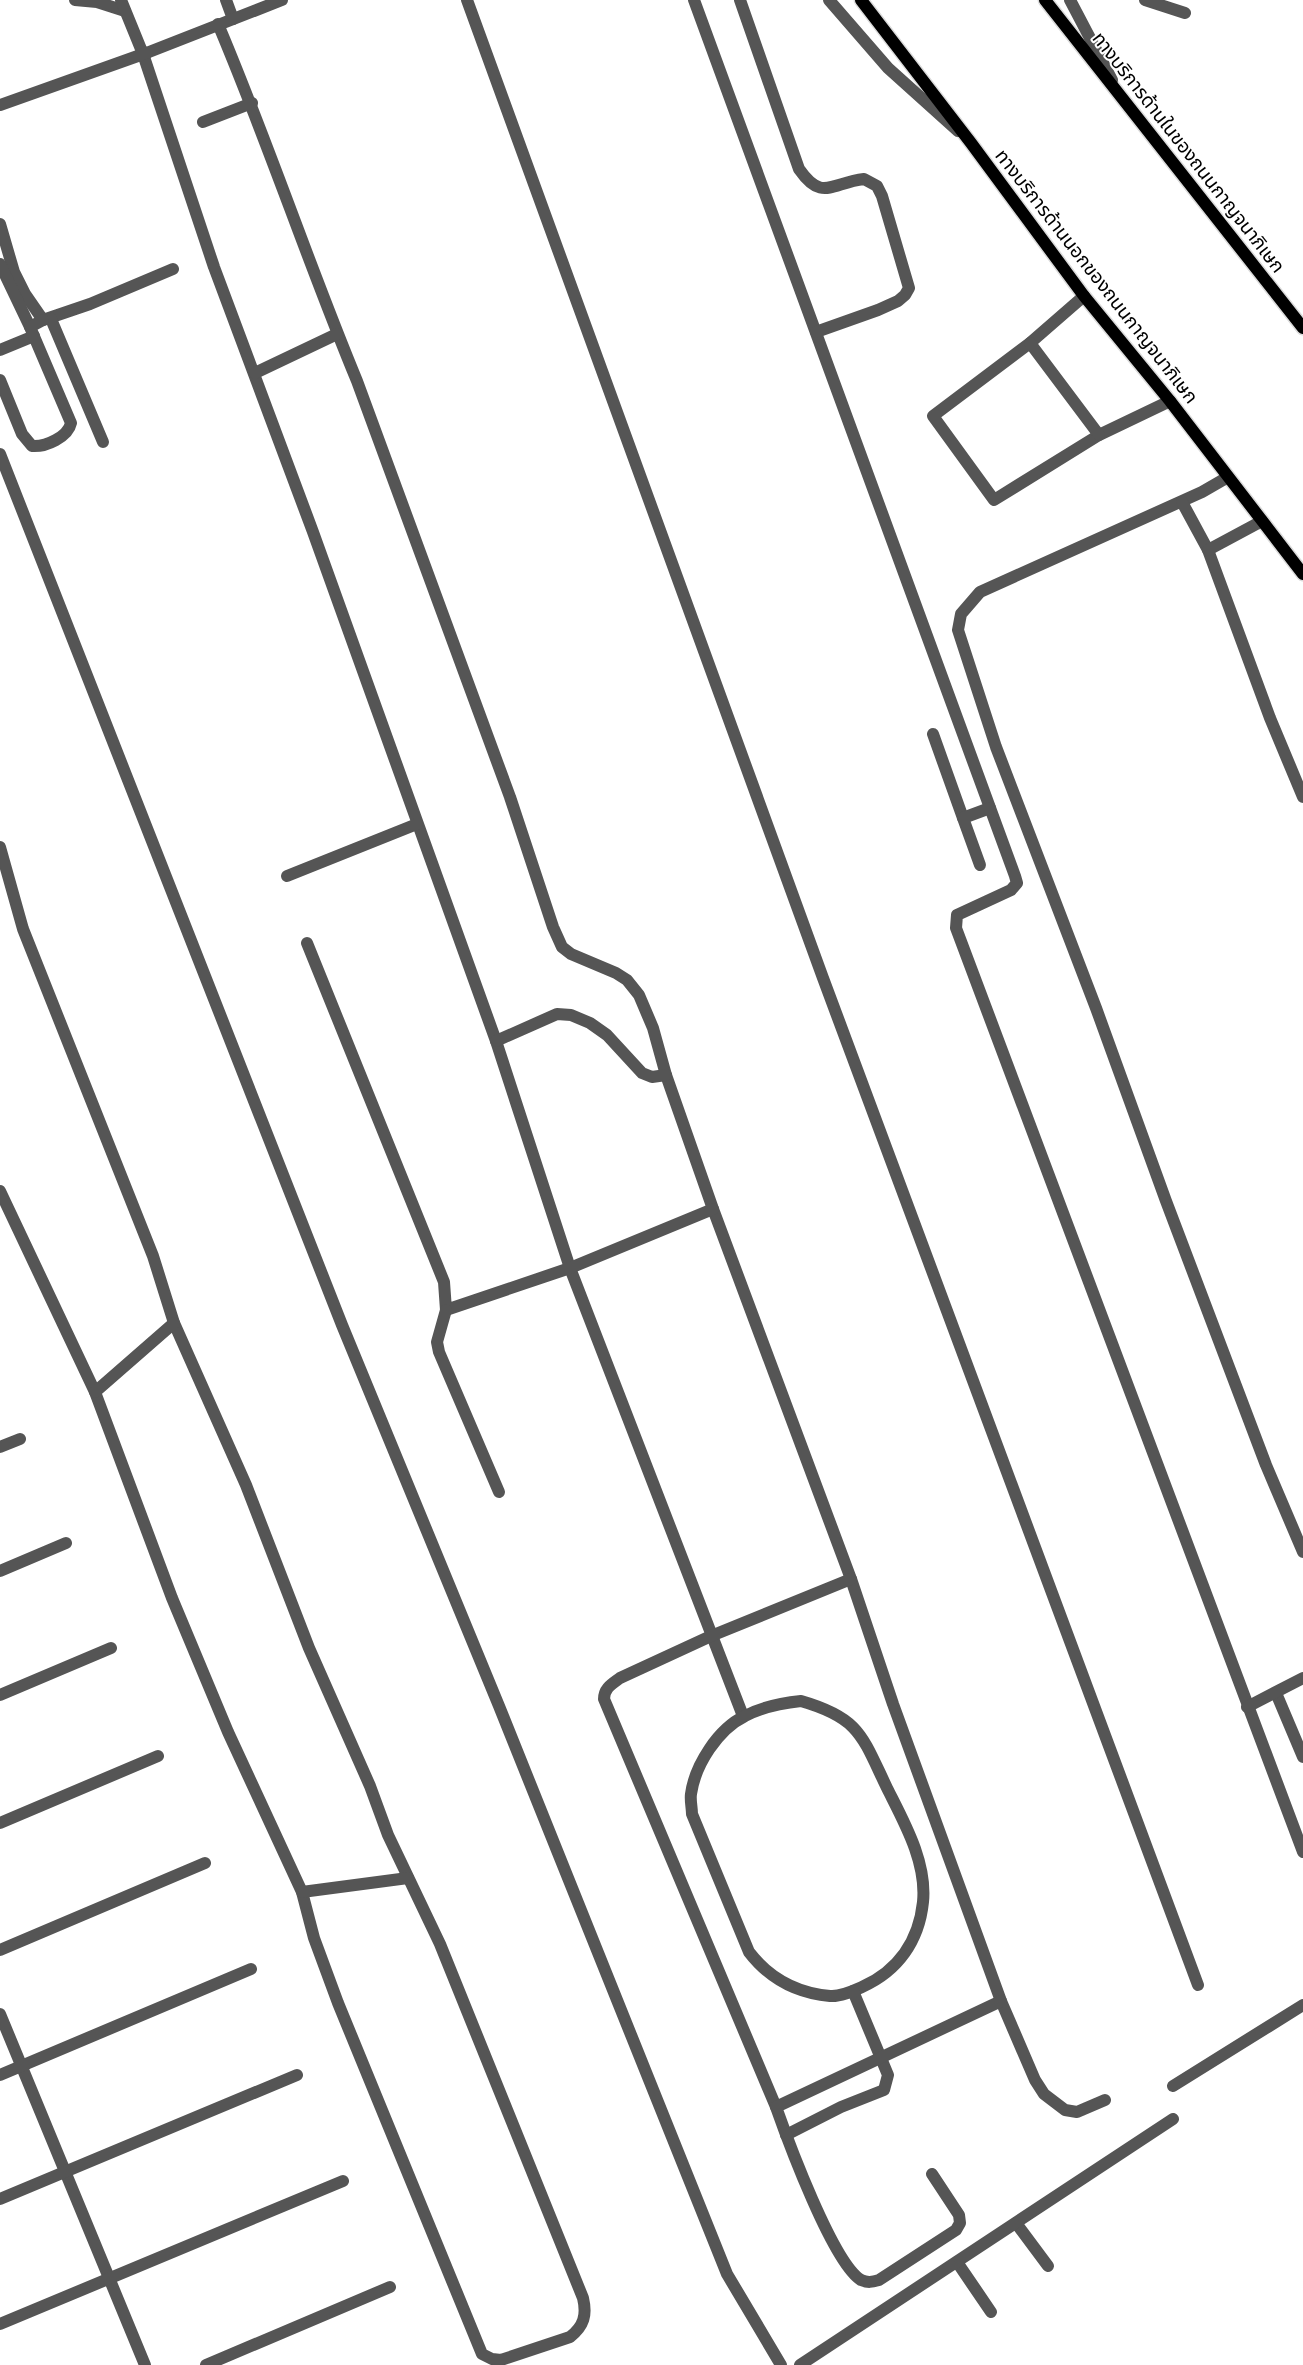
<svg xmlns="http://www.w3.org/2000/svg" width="1303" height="2365" viewBox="0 0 1303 2365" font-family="'Space Grotesk','Noto Sans Thai',sans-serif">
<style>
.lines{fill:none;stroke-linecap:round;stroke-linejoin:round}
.major-casing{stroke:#dbdbdb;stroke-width:15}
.minor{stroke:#555;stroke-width:12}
.major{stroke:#000;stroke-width:12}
.labels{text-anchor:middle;stroke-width:4;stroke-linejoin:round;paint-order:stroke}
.street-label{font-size:19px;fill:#000;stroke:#fff}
</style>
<rect width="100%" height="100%" fill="#fff"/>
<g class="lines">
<g class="major-casing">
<g id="major">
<polyline points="861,0 971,143 1084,296 1170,401 1303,574"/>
<polyline points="1045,0 1303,328"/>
</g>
</g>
<g class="minor">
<polyline points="75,0 97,2 125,11"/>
<polyline points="121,0 143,54 214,267 313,532 496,1041 570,1268 743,1716"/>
<polyline points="226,0 233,19"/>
<polyline points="467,0 823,978 1198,1985"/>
<polyline points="694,0 1015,876 1017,883 1011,890 957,915 956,928 1303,1852"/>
<path d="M740 0 799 169C822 202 831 183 864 179L877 186 882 196 909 288 905 295 898 301 878 310 816 332"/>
<polyline points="829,0 888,68 958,131"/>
<polyline points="1070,0 1112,80"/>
<polyline points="1145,0 1185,13"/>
<path d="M218 24C268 142 308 263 357 381L510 797 553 927 562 947 571 954 616 973 627 980 639 995 653 1028 666 1075 713 1209 851 1579 893 1704 1001 2001 1035 2080 1044 2094 1065 2110 1077 2112 1105 2100"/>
<polyline points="0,105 149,52 282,0"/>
<polyline points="203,122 252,103"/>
<polyline points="0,224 14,272 25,294 43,320 90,304 173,269"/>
<polyline points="0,264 30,327"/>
<polyline points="1084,296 1030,343 933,416 994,500 1099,435 1170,401"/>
<polyline points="51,319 103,442"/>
<polyline points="1030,343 1099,435"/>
<polyline points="0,350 34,336"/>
<polyline points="255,373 337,334"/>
<path d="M0 380 22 434 32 446C46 447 68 437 71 423L30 327 43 320"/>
<polyline points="0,454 342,1325 499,1706 727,2274 781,2365"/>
<polyline points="1228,477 1202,492 980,592 961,614 958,630 996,747 1096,1008 1166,1201 1266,1465 1303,1552"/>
<polyline points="1182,502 1208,550 1270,718 1303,797"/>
<polyline points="1208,550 1262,521"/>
<polyline points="933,734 963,818"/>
<path d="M0 847 23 929 153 1256 174 1323 246 1485 309 1648 370 1786 388 1835 440 1944 583 2298C587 2315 584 2326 570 2337L501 2360 492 2359 482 2354 338 2003 314 1938 302 1892 228 1732 172 1598 95 1392 0 1191"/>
<polyline points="980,865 963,818 990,808"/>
<polyline points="287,876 417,824"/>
<polyline points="307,943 444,1282 446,1310 570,1268 713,1209"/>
<polyline points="496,1041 557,1014 571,1015 590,1023 607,1035 642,1073 652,1077 666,1075"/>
<polyline points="446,1310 437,1342 439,1352 499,1492"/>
<polyline points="95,1392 174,1323"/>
<polyline points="0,1447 20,1439"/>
<polyline points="0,1571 66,1543"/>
<polyline points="1276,1693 1303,1757"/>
<polyline points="0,1695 111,1648"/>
<path d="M801 1701C860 1718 862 1736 887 1788 904 1822 927 1862 923 1902 919 1941 898 1971 862 1987 853 1991 840 1997 830 1996 796 1993 769 1978 749 1952L692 1814C692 1808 690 1800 691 1794 695 1765 718 1729 745 1716 762 1707 782 1703 801 1701Z"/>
<polyline points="1247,1707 1303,1678"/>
<polyline points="0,1823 158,1756"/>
<polyline points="302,1892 408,1878"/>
<polyline points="0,1950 205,1863"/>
<polyline points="0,2014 145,2365"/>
<polyline points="0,2075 251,1969"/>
<polyline points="1173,2086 1303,2005"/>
<path d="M776 2107 604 1699C604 1688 612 1684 620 1678L711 1636 851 1579"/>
<polyline points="786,2135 841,2107 884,2090 888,2075 853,1991"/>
<path d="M932 2174 959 2215 960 2223 956 2230 879 2280C872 2282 868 2283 861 2280 833 2263 788 2141 776 2107L1001 2001"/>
<polyline points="0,2199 297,2075"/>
<polyline points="1016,2223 1048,2266"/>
<polyline points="957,2262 991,2312"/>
<polyline points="0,2324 343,2181"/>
<polyline points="206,2365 390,2287"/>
<polyline points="800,2365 1173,2119"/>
</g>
<use href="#major" class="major"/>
</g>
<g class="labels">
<g class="street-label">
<text transform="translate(1189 152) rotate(52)" y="7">ทางบริการด้านในของถนนกาญจนาภิเษก</text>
<text transform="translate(1097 276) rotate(52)" y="7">ทางบริการด้านนอกของถนนกาญจนาภิเษก</text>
</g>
</g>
</svg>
